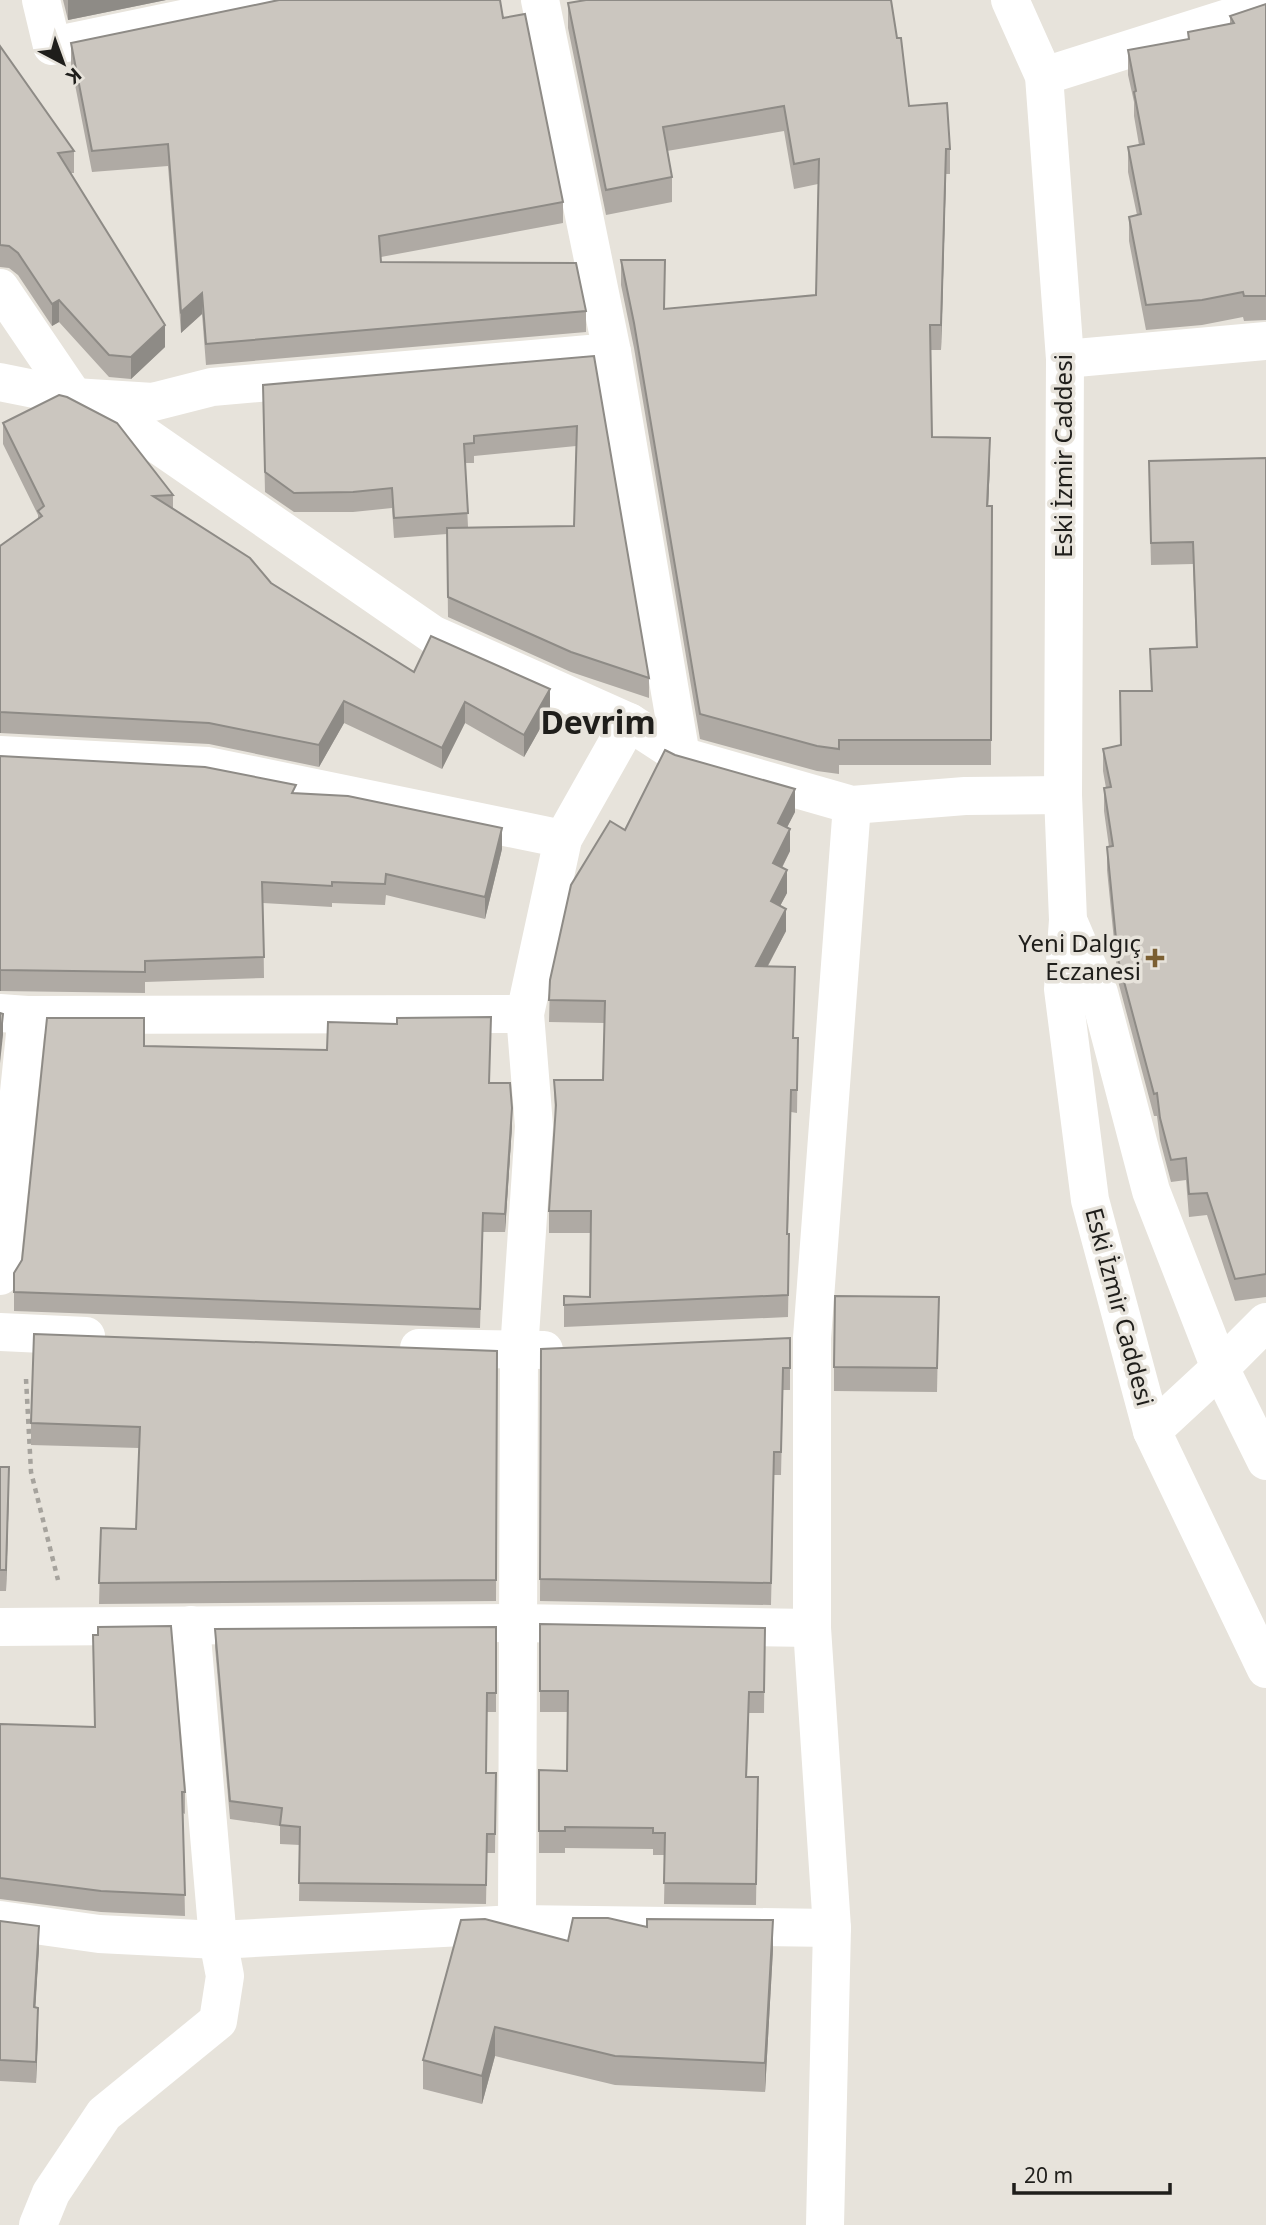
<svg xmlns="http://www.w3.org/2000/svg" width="1266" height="2225" viewBox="0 0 1266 2225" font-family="'Noto Sans',sans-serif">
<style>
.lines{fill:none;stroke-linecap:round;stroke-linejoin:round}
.path{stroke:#a6a39d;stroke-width:4.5;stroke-dasharray:5 5;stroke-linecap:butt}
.minor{stroke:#fff;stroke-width:38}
.major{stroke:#fff;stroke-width:38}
.wall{fill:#afaaa4;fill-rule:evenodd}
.shaded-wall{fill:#8e8b86}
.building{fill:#cbc6bf;stroke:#8e8b86;stroke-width:2}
.poi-dot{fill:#7b5f32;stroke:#e7e3db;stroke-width:2.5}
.labels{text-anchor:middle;stroke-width:7;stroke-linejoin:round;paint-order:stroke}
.street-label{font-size:24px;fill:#1f1e1b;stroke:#e7e3db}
.poi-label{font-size:24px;fill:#1f1e1b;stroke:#e7e3db;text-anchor:end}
.district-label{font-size:32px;font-weight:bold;fill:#1f1e1b;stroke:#e7e3db}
</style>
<rect width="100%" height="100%" fill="#e7e3db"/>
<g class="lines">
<polyline class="path" points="26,1379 31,1472 58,1580"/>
<g class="minor">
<polyline points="41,0 52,46 274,0"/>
<polyline points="540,0 612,352 681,756"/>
<polyline points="1044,76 1266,6"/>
<polyline points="0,288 74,397 138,431 432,634 629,722 681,756 852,805 965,796 1063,795"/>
<polyline points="1065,359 1266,341"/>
<polyline points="0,382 74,397 153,402 212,387 612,352"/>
<polyline points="0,755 208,766 563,839"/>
<polyline points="0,1013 27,1015 525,1014"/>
<polyline points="0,1276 27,1015"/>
<polyline points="0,1332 86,1336"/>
<polyline points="419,1348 544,1350"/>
<polyline points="1152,1431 1220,1368 1266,1322"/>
<polyline points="0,1627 518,1623 812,1628"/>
<polyline points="0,1920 99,1934 218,1940 517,1924 832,1928"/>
<polyline points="517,1924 519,1351 534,1126 525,1014 563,839 629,722"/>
<polyline points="38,2225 51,2193 104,2114 218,2021 225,1976 218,1940 191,1625"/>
<polyline points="825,2225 832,1928 812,1628 812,1338 852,805"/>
</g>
<g class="major">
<polyline points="1010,0 1044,76 1065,359 1063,795 1068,920 1063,989 1090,1200 1152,1431 1266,1669"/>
<polyline points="1070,925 1099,993 1151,1191 1220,1368 1266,1461"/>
</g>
</g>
<g class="wall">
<polygon points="63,0 166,0 68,20"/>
<polygon points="568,3 909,106 950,149 950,174 946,174 941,350 930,350 932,437 990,463 988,506 992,506 991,765 839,765 839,774 817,771 700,739 634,348 621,285 621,260 665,309 816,295 818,184 794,189 784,131 667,151 672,177 672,202 606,215 568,28"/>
<polygon points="1266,4 1266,320 1244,321 1243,317 1202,325 1146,330 1129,241 1129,217 1137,215 1128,172 1128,147 1139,145 1134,116 1134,102 1128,75 1128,50 1188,39 1188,32 1230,24 1230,16"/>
<polygon points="503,18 563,202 563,223 381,257 381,262 586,311 586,332 206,365 202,314 181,333 168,166 92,172 71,64 71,43"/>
<polygon points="0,46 74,151 74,173 71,173 165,347 131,379 109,377 59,322 52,326 18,275 9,268 0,267"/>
<path d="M594 356 649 678V698L571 672 448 617 447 534 394 538 392 508 353 512H294L265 492 263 404ZM576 446 574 526 468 527 465 463H474V456Z"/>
<polygon points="3,423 173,495 173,508 271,583 414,672 550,711 524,757 465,723 442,769 344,723 319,767 209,744 0,733 0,546 38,519 38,515 3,444"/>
<polygon points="1266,458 1266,1297 1235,1301 1207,1215 1189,1217 1186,1180 1171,1182 1160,1140 1157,1116 1154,1116 1118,981 1107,870 1107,847 1109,847 1104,811 1104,788 1106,788 1103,771 1103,749 1120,745 1151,691 1150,649 1196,647 1193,564 1151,565 1149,484"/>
<polygon points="0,756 296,793 502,849 485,919 386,895 385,905 332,903 332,907 263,903 264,978 145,982 145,993 0,991"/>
<polygon points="795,812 787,827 790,851 782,868 787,893 780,906 786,931 768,966 794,1038 798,1038 797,1113 791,1112 788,1234 789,1256 788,1317 564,1327 564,1296 590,1297 590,1233 549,1233 549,1211 555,1117 554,1080 603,1080 605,1023 549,1022 550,980 625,830"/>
<polygon points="491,1036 489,1083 512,1126 505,1232 483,1232 480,1328 14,1311 14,1273 144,1046 327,1050"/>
<polygon points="939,1297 937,1392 834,1391 834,1367"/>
<polygon points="790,1338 790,1390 783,1390 781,1475 774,1475 771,1605 540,1601 541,1349"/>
<polygon points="497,1351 496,1601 99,1604 101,1528 136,1529 139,1448 31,1445 31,1423"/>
<polygon points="0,1467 9,1488 6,1591 0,1591"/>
<polygon points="540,1624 765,1628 764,1713 749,1713 747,1777 758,1777 756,1905 664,1904 665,1855 653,1855 653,1849 565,1848 565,1853 539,1853 539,1770 567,1771 567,1712 540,1712"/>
<polygon points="496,1627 496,1712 487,1712 486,1773 496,1773 495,1853 487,1853 486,1904 299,1901 300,1845 280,1844 280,1826 230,1819 215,1647 215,1629"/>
<polygon points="0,1724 185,1792 185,1814 183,1813 185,1916 101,1912 0,1899"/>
<polygon points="0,1921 39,1948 35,2007 38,2029 36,2083 0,2081"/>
<polygon points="647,1927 773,1949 765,2092 615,2085 495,2056 482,2104 423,2089 423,2060 568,1941"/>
</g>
<g class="shaded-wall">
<polygon points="68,0 166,0 68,20"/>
<polygon points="946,149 946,174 941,350 941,325"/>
<polygon points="202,293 202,314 181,333 181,312"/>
<polygon points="59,300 59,322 52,326 52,304"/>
<polygon points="165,325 165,347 131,379 131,357"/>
<polygon points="990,438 990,463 987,531 987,506"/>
<polygon points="550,689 550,711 524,757 524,735"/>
<polygon points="344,701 344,723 319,767 319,745"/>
<polygon points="465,702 465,723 442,769 442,748"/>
<rect x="0" y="712" width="1" height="21"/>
<polygon points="795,789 795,812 778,845 778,823"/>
<polygon points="502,828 502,849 485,919 485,897"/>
<polygon points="790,829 790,851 773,885 773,863"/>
<polygon points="787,870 787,893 771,923 771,901"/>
<polygon points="786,909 786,931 756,988 756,966"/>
<rect x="0" y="970" width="1" height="21"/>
<polygon points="3,1014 3,1035 0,1063 0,1042"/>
<polygon points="512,1108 512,1126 505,1232 505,1214"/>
<polygon points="9,1467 9,1488 6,1591 6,1570"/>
<polygon points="773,1920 773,1949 765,2092 765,2063"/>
<polygon points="39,1926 39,1948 34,2029 34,2007"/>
<polygon points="38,2008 38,2029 36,2083 36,2062"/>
<polygon points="495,2027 495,2056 482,2104 482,2076"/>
</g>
<g class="building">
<polygon points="279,0 500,0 503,18 525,14 563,202 379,236 381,262 576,263 586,311 206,344 202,293 181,312 168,144 92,151 71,43"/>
<polygon points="586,0 891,0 897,38 901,38 909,106 947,103 950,149 946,149 941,325 930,325 932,437 990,438 987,506 992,506 991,740 839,740 839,749 817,746 700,714 634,323 621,260 665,260 664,309 816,295 819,159 794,164 784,106 663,127 672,177 606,190 568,3"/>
<polygon points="1266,4 1266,296 1244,296 1243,292 1202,300 1146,305 1129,217 1141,214 1128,147 1144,144 1134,92 1136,91 1128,50 1189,39 1188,32 1234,23 1230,16"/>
<polygon points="0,46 74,151 58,153 165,325 131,357 109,355 59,300 52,304 18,253 9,246 0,245"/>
<polygon points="594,356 649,678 571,652 448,597 447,528 574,526 577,426 474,436 474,443 464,444 468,513 394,518 392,488 353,492 294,493 265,472 263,385"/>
<polygon points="59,395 67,397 117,423 173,495 153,496 250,558 271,583 414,672 431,636 550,689 524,735 465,702 442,748 344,701 319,745 209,723 0,712 0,546 42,516 38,511 44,506 3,423"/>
<polygon points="1266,458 1266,1274 1235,1279 1207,1193 1189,1194 1186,1158 1171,1160 1160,1118 1157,1093 1154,1094 1118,959 1107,847 1113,846 1104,788 1111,787 1103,749 1121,745 1120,691 1152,691 1150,649 1197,647 1193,542 1151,543 1149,461"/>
<polygon points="665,750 675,755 795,789 778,823 790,829 773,863 787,870 771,901 786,909 756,966 795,967 793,1038 798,1038 797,1090 791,1090 787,1234 789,1234 788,1295 564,1305 564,1296 590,1297 591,1211 549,1211 556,1105 554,1080 603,1080 605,1001 549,1000 550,980 571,885 610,821 625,830"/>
<polygon points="0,756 205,767 296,785 292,793 348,796 502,828 485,897 386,874 385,884 332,882 332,886 262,882 264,957 145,961 145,972 0,970"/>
<polygon points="0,1013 3,1014 0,1042"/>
<polygon points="491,1017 489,1083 510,1083 512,1108 505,1214 483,1213 480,1309 14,1292 14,1273 22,1260 47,1018 144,1018 144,1046 327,1050 328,1022 397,1024 397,1018"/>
<polygon points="835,1296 939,1297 937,1368 834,1367"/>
<polygon points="34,1334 497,1351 496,1580 99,1583 101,1528 136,1529 140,1427 31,1423"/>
<polygon points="790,1338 790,1368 783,1368 781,1452 774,1452 771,1583 540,1579 541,1349"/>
<polygon points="0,1467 9,1467 6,1570 0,1570"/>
<polygon points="540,1624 765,1628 764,1692 749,1692 746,1777 758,1777 756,1884 664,1883 665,1833 653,1833 653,1828 565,1827 565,1831 539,1831 539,1770 567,1771 568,1691 540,1691"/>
<polygon points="171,1626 185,1792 182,1792 185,1895 101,1891 0,1878 0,1724 95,1727 93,1635 98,1635 98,1627"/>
<polygon points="496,1627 496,1693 487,1693 486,1773 496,1773 495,1834 487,1834 486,1885 299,1883 300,1827 280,1825 282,1808 230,1801 215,1629"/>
<polygon points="573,1918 608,1918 647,1927 647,1919 773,1920 765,2063 615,2056 495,2027 482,2076 423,2060 461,1920 485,1919 568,1941"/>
<polygon points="0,1921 39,1926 34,2007 38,2008 36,2062 0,2060"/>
</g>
<path class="poi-dot" d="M1151.5 947.5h7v7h7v7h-7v7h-7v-7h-7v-7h7z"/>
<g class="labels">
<g class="street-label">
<text transform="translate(1064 456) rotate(-90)" y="8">Eski İzmir Caddesi</text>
<text transform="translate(1119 1307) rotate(75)" y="8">Eski İzmir Caddesi</text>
</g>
<g class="poi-label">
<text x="1141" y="952">Yeni Dalgıç<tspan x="1141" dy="28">Eczanesi</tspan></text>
</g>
<g class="district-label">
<text x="598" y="734">Devrim</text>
</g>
</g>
<g transform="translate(63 63) rotate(139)" stroke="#e7e3db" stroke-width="5" paint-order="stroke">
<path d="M0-5L12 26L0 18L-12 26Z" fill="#1f1e1b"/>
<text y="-10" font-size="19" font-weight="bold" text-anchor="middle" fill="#1f1e1b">K</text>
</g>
<path d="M1014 2183v10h156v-10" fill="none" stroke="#1f1e1b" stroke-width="3.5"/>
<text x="1024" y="2183" font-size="21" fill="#1f1e1b" stroke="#e7e3db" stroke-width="5" paint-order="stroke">20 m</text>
</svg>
